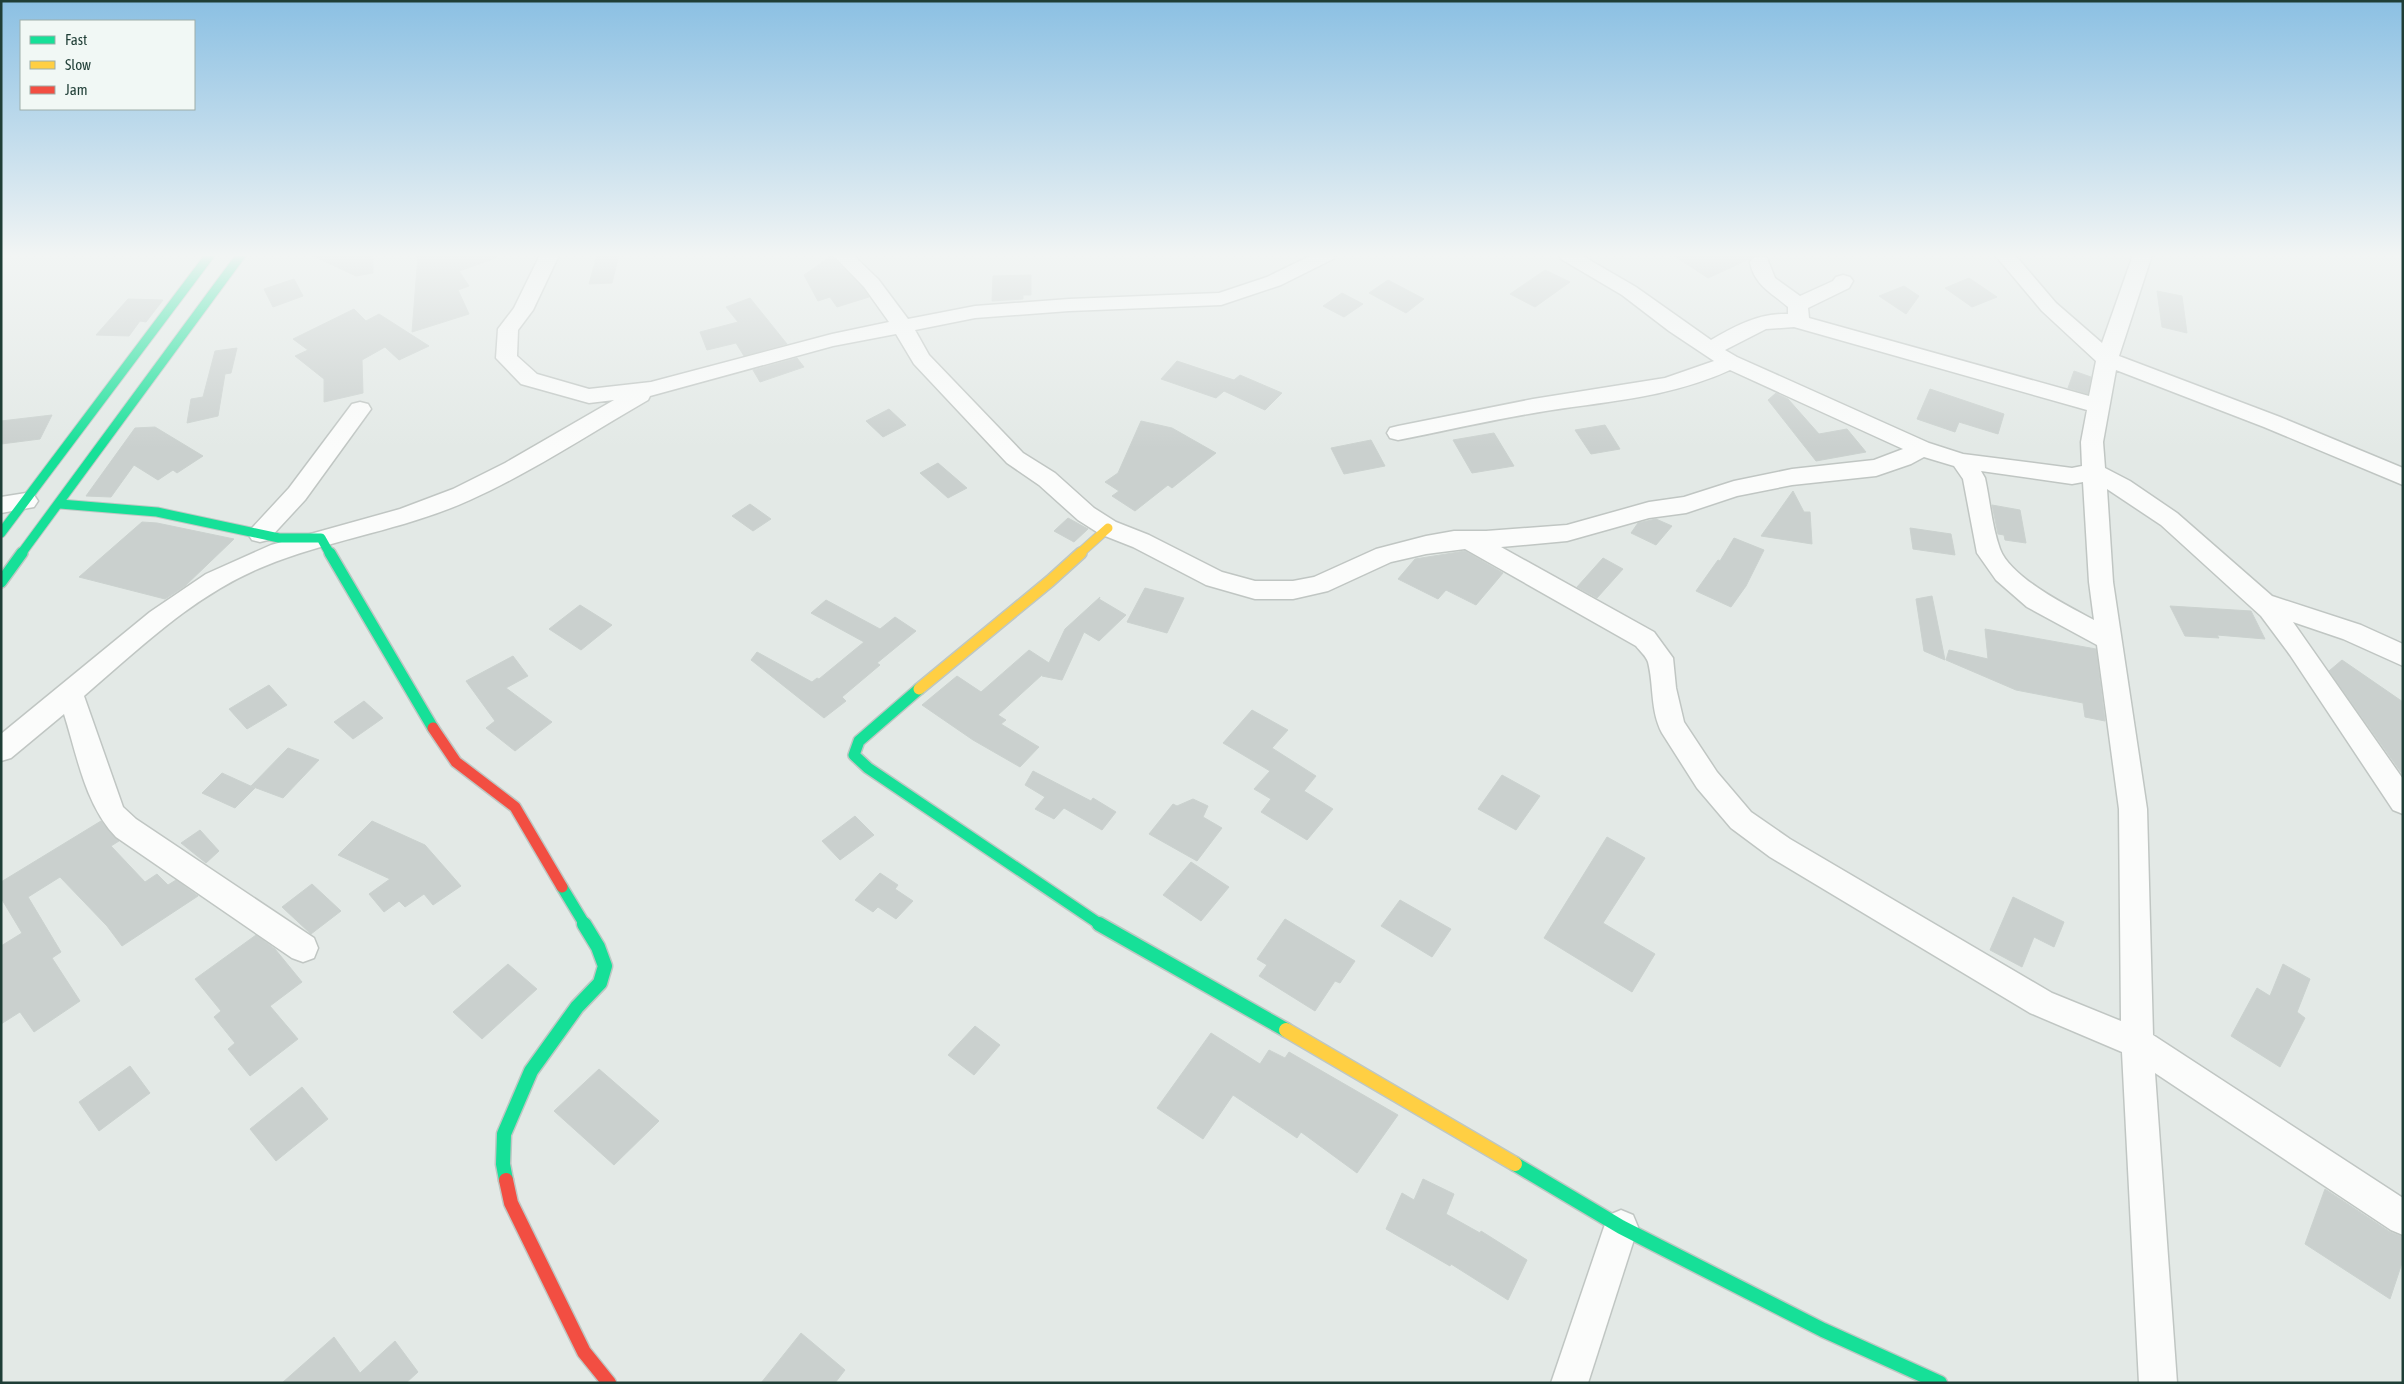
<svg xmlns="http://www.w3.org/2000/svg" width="2404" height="1384" viewBox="0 0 2404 1384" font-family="'Asap Condensed',sans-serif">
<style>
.building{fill:#cad0ce;stroke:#cbd2cf}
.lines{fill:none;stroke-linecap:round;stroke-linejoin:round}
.street-casing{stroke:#c0c6c3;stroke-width:3}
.fast-far2-casing{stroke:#bec7c3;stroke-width:11}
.fast-far1-casing{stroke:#bec7c3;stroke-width:14}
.fast-casing{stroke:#bec7c3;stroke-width:17}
.slow-far2-casing{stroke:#bec7c3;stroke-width:11}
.slow-far1-casing{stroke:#bec7c3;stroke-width:14}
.slow-casing{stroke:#bec7c3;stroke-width:17}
.jam-far1-casing{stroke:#bec7c3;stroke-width:14}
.jam-casing{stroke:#bec7c3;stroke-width:17}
.street{fill:#fbfcfb;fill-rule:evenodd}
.fast-far2{stroke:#16e098;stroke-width:9}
.fast-far1{stroke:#16e098;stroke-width:11}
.fast{stroke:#16e098;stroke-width:14}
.slow-far2{stroke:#ffcf43;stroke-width:9}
.slow-far1{stroke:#ffcf43;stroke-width:11}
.slow{stroke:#ffcf43;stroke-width:14}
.jam-far1{stroke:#f24e42;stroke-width:11}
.jam{stroke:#f24e42;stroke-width:14}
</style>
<rect width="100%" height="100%" fill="#e3e9e6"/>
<g class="building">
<polygon points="311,255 373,255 373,273 356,276"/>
<polygon points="418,255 495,255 496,258 459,271 469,286 458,290 469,314 412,332"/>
<polygon points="597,255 619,255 612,283 589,284"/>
<polygon points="1673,255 1758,255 1708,278"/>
<polygon points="831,256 863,288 869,297 837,307 830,297 818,301 804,275"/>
<polygon points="1545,270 1570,282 1535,307 1510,294"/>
<polygon points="1031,275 1031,295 1023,295 1023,299 992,301 993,276"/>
<polygon points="1969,278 1997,297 1972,307 1945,288"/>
<polygon points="294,279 303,296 273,307 264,289"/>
<polygon points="1388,280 1424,299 1406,313 1369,293"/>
<polygon points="1904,286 1919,296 1906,314 1879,296"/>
<polygon points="2157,291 2182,296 2187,333 2162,327"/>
<polygon points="1342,293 1363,304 1344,317 1323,306"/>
<polygon points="750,298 787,344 744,356 736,343 707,350 700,332 738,322 726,307"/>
<polygon points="128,299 163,300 146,322 140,321 129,336 96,335"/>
<polygon points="354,309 366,321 379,314 429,346 399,360 385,347 362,360 363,393 324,402 324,379 295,356 308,350 293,339"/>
<polygon points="237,348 231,373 225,374 218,416 187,423 191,399 203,397 215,351"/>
<polygon points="797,358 804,367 760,382 753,370"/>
<polygon points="1177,361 1234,380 1240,375 1282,393 1265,410 1224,391 1216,398 1161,379"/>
<polygon points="2074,371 2091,377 2088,394 2068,388"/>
<polygon points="1930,389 2004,414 1998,434 1959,422 1955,432 1917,419"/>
<polygon points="1776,393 1788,399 1819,434 1847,429 1866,452 1816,461 1768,400"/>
<polygon points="889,409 906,425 883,437 866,421"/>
<polygon points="52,415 40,439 1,444 1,421"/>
<polygon points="1141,421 1172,428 1216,453 1172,488 1168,485 1135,511 1112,496 1119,491 1105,482 1118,473"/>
<polygon points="1605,425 1620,449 1591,454 1575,430"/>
<polygon points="155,427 203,456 177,473 173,470 158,480 134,465 111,497 86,496 135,428"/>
<polygon points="1494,433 1514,466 1472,473 1453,440"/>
<polygon points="1371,440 1385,466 1344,474 1331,448"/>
<polygon points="938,463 967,488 948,498 920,473"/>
<polygon points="1793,491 1804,512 1810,512 1812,544 1761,536"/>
<polygon points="750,504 771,519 753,531 732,516"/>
<polygon points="1992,505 2020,510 2026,543 2005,540 2004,535 1998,534"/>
<polygon points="1068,518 1088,529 1074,542 1054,531"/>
<polygon points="1656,519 1672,526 1656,545 1631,533 1638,523"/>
<polygon points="142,522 157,523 234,539 185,586 165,599 79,577"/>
<polygon points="1910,528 1951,534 1955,555 1913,549"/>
<polygon points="1734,538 1764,550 1746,586 1731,607 1696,591 1718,560 1720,561"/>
<polygon points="1465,551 1503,573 1476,605 1446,590 1438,599 1398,579 1415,559"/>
<polygon points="1603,558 1623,569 1597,598 1577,587"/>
<polygon points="1145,588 1184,598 1167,633 1127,622"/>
<polygon points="1932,596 1945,660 1924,651 1916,599"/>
<polygon points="1100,597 1099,599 1126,615 1099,641 1084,632 1062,680 1042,676 1043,674 998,715 1006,720 1001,724 1039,747 1020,767 973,740 922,705 957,676 981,692 1029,650 1049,663 1065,629"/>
<polygon points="826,600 880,629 895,617 916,631 877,663 880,665 842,697 846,701 824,718 751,660 757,652 812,682 817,678 819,679 864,642 811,613"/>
<polygon points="580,605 612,625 581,650 549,629"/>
<polygon points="2170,606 2251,611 2265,639 2217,635 2219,638 2185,636"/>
<polygon points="1985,629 2096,649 2105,721 2085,717 2083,703 2016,690 1946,660 1949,650 1988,659"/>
<polygon points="513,656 528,676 506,688 552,722 515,751 486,728 495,721 466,681"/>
<polygon points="2342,660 2403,702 2403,775 2329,671"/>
<polygon points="269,685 287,705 247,729 229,709"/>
<polygon points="364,701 383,718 353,739 334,722"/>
<polygon points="1252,710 1288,730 1272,748 1316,776 1304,791 1333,809 1307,840 1261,812 1271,799 1254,789 1270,771 1223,743"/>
<polygon points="288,748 319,760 283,798 251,786"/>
<polygon points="1033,771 1091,801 1093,798 1116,812 1102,830 1064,808 1054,819 1035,809 1045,797 1025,785"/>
<polygon points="222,773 255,788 235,808 202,793"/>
<polygon points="1502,775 1540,796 1516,830 1478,809"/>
<polygon points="1193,799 1208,806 1203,817 1222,828 1197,861 1149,834 1173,804 1177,806"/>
<polygon points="855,816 874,835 840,860 822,841"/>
<polygon points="101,821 119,841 111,846 145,882 157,874 168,885 176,880 198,896 122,946 107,926 60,877 28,897 61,952 52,958 80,1001 34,1032 20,1012 1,1024 1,946 22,933 1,898 1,882"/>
<polygon points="372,821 425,845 461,886 433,905 424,894 405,907 399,901 384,912 369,894 390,879 338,855"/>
<polygon points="200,830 219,851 206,863 181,843"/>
<polygon points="1607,837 1645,858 1603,923 1655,954 1632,992 1544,938"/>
<polygon points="1191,862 1229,887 1201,921 1163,895"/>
<polygon points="880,873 898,885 895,889 913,901 896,919 878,907 873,912 855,900"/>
<polygon points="312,884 341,911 311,934 282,907"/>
<polygon points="2013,897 2064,922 2054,947 2034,937 2022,967 1990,950"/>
<polygon points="1400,900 1451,929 1432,957 1381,926"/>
<polygon points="1285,919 1355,961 1340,983 1335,981 1315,1011 1259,976 1267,965 1257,959"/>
<polygon points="256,935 275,949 302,982 270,1006 298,1039 250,1076 228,1049 235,1043 214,1017 221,1011 195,979"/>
<polygon points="508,964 537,989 482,1039 453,1012"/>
<polygon points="2283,964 2310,979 2297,1012 2305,1018 2280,1067 2231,1036 2257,988 2270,996"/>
<polygon points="975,1026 1000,1045 974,1075 948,1055"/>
<polygon points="1211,1033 1260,1064 1269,1050 1285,1058 1289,1052 1398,1115 1357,1173 1301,1132 1297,1138 1233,1095 1203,1139 1157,1108"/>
<polygon points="130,1066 150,1093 99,1131 79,1102"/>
<polygon points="599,1069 659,1121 614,1165 554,1111"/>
<polygon points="302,1087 328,1119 276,1161 250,1129"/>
<polygon points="1423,1179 1454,1194 1446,1214 1480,1233 1481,1231 1527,1260 1508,1300 1451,1264 1450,1266 1386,1229 1402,1193 1414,1200"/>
<polygon points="2325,1189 2390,1232 2403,1237 2403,1260 2390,1299 2305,1244"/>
<polygon points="801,1333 845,1370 835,1383 761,1383"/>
<polygon points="334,1337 360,1373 395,1341 418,1372 406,1383 282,1383"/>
</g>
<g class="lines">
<g class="street-casing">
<g id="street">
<path d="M540 255H559L533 310 518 330 517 356 537 374 589 389 651 382 832 334 889 322 864 287 833 255H853L878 279 908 319 975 306 1069 299 1219 293 1267 277 1312 255H1335L1333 259 1281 285 1221 305 1069 311 975 318 915 330 929 355 1023 453 1055 473 1094 508 1116 522 1149 535 1222 572 1255 581H1293L1314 577 1376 549 1426 536 1454 531H1486L1567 525 1649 502 1684 497 1734 481 1792 469 1874 460 1903 449 1730 370C1674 396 1612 401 1552 410 1500 418 1449 430 1398 440L1390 438 1387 433 1390 428 1398 426 1533 399 1665 378 1714 361 1669 331 1622 295 1561 259 1559 255H1581L1636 287 1711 340C1735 326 1759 313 1788 314V307C1772 293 1754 285 1750 262L1753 258 1760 256 1767 258 1775 278 1800 296 1833 281 1836 277 1843 275 1850 277 1853 281 1849 288 1808 308 1809 318 2089 396 2096 361 2042 311 1995 255H2015L2056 303 2102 343 2133 255H2152L2119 356 2280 417 2403 468V485L2264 427 2116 370 2103 442 2105 468 2130 481 2177 513 2272 596 2361 625 2403 644V666L2343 639 2293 622 2403 779V814L2393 810 2290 655 2261 616 2161 525 2107 489 2113 582 2147 809 2153 1035 2403 1198V1235L2391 1230 2155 1073 2177 1383H2139L2122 1052 2030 1013 1770 857 1731 828 1697 788 1662 733C1650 710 1654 685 1648 662 1646 656 1640 651 1636 646L1465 549 1426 554 1391 562 1328 591 1293 599H1255L1206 585 1133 547 1100 534 1078 520 1039 485 1007 463 914 364 896 334 833 346 650 396 648 400C589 434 532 472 470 500 404 530 331 539 265 566 195 594 140 648 84 696L123 807 136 819 314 938 318 948 314 958 303 962 292 958 116 837C85 805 77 755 64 714L11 758 1 761V734L150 612 206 574 271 545 400 509 453 489 505 463 614 400 589 403 521 384 496 358 498 329 514 308ZM1794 327 2087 410 2081 442 2082 466 2072 468 1963 454 1929 443 1737 357 1725 350 1766 329ZM1924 457 1954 466 1963 479 1977 553 1996 580 2027 607 2097 645 2119 809 2121 1021 2052 993 1790 839 1751 812 1717 772 1684 722 1676 688 1673 658 1654 632 1501 547 1567 541 1649 518 1686 513 1737 496 1792 485 1876 476 1911 464ZM1981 471 2072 484 2083 482 2089 582 2094 620C2068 606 2011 578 2000 549 1992 527 1990 501 1985 478Z"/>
<polygon points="360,402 368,404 371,409 305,500 268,540 260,542 252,540 248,534 252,528 289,488 352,404"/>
<polygon points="26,493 34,495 38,501 34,507 1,513 1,497"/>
<polygon points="1621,1210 1633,1215 1638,1227 1588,1383 1551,1383 1604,1227 1609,1215"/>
</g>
</g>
<g class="fast-far2-casing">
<g id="fast-far2">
<polyline points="60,504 157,512 279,538 321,538 330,554"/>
<polyline points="1,533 210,255"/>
<polyline points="21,554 241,255"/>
</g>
</g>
<g class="fast-far1-casing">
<g id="fast-far1">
<polyline points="330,553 433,728"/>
<polyline points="1,582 22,553"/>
<polyline points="919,689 859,741 854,755 868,768 1101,925"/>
<polyline points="562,887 585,925"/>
</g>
</g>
<g class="fast-casing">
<g id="fast">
<polyline points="1099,924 1286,1030"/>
<polyline points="1515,1164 1621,1227 1823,1330 1940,1383"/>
<polyline points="506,1180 503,1164 504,1134 531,1071 577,1007 600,983 605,966 598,947 584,924"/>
</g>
</g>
<g class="slow-far2-casing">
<polyline id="slow-far2" points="1079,554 1108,528"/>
</g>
<g class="slow-far1-casing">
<polyline id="slow-far1" points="919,689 1050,581 1081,553"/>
</g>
<g class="slow-casing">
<polyline id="slow" points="1286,1030 1515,1164"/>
</g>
<g class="jam-far1-casing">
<polyline id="jam-far1" points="433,728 456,762 515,807 562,887"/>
</g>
<g class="jam-casing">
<polyline id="jam" points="506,1180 511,1203 584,1352 609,1383"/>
</g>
<use href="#street" class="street"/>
<use href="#fast-far2" class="fast-far2"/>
<use href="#fast-far1" class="fast-far1"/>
<use href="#fast" class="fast"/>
<use href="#slow-far2" class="slow-far2"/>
<use href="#slow-far1" class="slow-far1"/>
<use href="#slow" class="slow"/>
<use href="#jam-far1" class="jam-far1"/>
<use href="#jam" class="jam"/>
</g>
<linearGradient id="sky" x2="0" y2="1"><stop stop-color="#8bc0e3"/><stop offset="0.57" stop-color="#f2f5f4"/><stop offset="1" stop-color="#f2f5f4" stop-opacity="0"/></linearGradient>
<rect width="2404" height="448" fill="url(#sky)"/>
<rect width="2404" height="1384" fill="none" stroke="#1f3e36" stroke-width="5"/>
<rect x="20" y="20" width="175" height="90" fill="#f1f8f5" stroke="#9daea9"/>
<rect x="30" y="36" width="25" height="8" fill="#16e098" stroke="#9daea9"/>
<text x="65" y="45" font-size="15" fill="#1f3e36">Fast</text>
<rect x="30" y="61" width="25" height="8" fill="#ffcf43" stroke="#9daea9"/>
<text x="65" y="70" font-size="15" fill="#1f3e36">Slow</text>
<rect x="30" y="86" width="25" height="8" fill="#f24e42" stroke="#9daea9"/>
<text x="65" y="95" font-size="15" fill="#1f3e36">Jam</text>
</svg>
